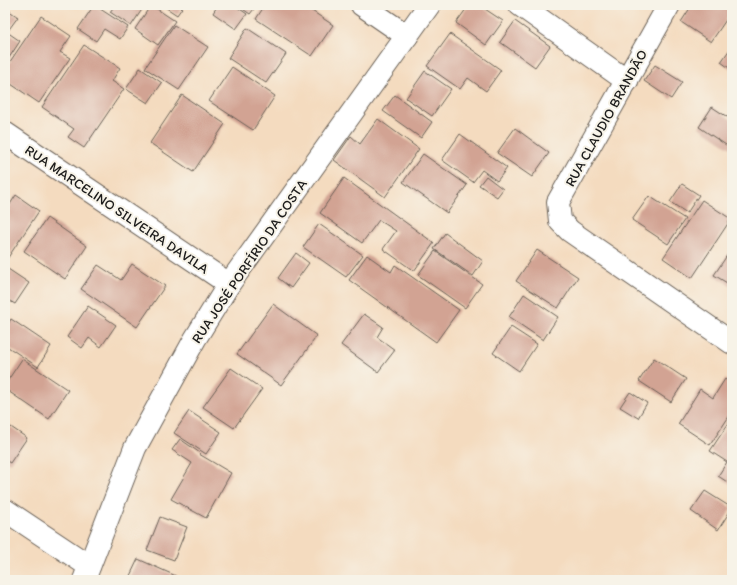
<svg xmlns="http://www.w3.org/2000/svg" width="737" height="585" viewBox="0 0 737 585" font-family="Itim,sans-serif">
<style>
.building{fill:#d2a393}
.lines{fill:none;stroke-linecap:round;stroke-linejoin:round}
.minor-casing{stroke:#685f55;stroke-width:24}
.tertiary-casing{stroke:#685f55;stroke-width:24}
.minor{stroke:#fff;stroke-width:22}
.tertiary{stroke:#fff;stroke-width:22}
.labels{text-anchor:middle;stroke-width:4;stroke-linejoin:round;paint-order:stroke}
.street-label{font-size:14px;fill:#1c1c1c;stroke:#f7f3e8}
</style>
<rect width="100%" height="100%" fill="#f7f3e8"/>
<filter id="ink" filterUnits="userSpaceOnUse"><feTurbulence type="fractalNoise" baseFrequency=".025" numOctaves="2"/><feDisplacementMap in="SourceGraphic" scale="8" xChannelSelector="R" yChannelSelector="G"/><feConvolveMatrix kernelMatrix="1 2 1 2 8 2 1 2 1" color-interpolation-filters="sRGB"/></filter>
<filter id="wash" filterUnits="userSpaceOnUse"><feTurbulence type="fractalNoise" baseFrequency=".012" numOctaves="4" result="noise"/><feDisplacementMap in="SourceGraphic" scale="16" xChannelSelector="R" yChannelSelector="G"/><feGaussianBlur stdDeviation="0.9" result="paint"/><feColorMatrix in="noise" values="0 0 0 0 0 0 0 0 0 0 0 0 0 0 0 0 0 1.4 0 .05"/><feComposite in="paint" operator="in"/></filter>
<g filter="url(#wash)">
<rect width="100%" height="100%" fill="#f4dbbf"/>
<g id="blocks">
<g class="building">
<polygon points="94,5 128,27 120,39 104,29 96,41 78,29"/>
<polygon points="115,5 145,5 131,26 110,12"/>
<polygon points="151,5 175,21 158,45 135,29"/>
<polygon points="162,5 184,5 177,15"/>
<polygon points="218,5 234,5 247,14 236,29 213,13"/>
<polygon points="237,5 257,5 250,14"/>
<polygon points="265,5 303,5 333,25 312,56 256,19"/>
<polygon points="469,5 479,5 503,21 486,45 456,23"/>
<polygon points="692,5 732,5 732,11 711,42 681,22"/>
<polygon points="5,8 18,17 7,32 20,41 5,64"/>
<polygon points="41,16 71,36 60,52 70,58 39,103 5,80 5,69"/>
<polygon points="515,21 550,46 535,67 500,42"/>
<polygon points="174,25 208,47 179,90 145,68"/>
<polygon points="247,28 286,54 266,83 228,58"/>
<polygon points="450,34 501,70 486,91 468,78 460,89 427,66"/>
<polygon points="84,45 120,68 112,81 124,89 84,148 68,137 74,129 42,107"/>
<polygon points="732,46 732,70 721,62"/>
<polygon points="655,65 682,82 671,99 644,81"/>
<polygon points="232,67 275,96 253,130 209,101"/>
<polygon points="140,68 162,83 148,103 126,89"/>
<polygon points="425,71 451,89 432,116 406,98"/>
<polygon points="182,95 225,124 193,172 150,143"/>
<polygon points="395,95 432,122 421,138 383,111"/>
<polygon points="712,107 732,120 732,149 699,127"/>
<polygon points="378,119 419,149 385,197 334,160 351,136 360,144"/>
<polygon points="515,128 549,153 532,177 497,153"/>
<polygon points="460,134 507,168 497,181 482,170 473,182 442,160"/>
<polygon points="423,154 467,185 447,213 403,182"/>
<polygon points="486,176 503,189 497,197 479,185"/>
<polygon points="344,178 434,243 414,271 383,249 396,231 379,220 362,243 320,213"/>
<polygon points="682,184 699,195 687,213 670,202"/>
<polygon points="16,195 39,211 5,262 5,212"/>
<polygon points="649,196 685,219 668,244 632,220"/>
<polygon points="702,200 731,219 692,278 663,258"/>
<polygon points="47,218 87,246 65,279 24,251"/>
<polygon points="319,224 363,255 346,277 303,247"/>
<polygon points="445,233 483,261 473,276 434,249"/>
<polygon points="732,248 732,286 714,275"/>
<polygon points="537,250 578,277 558,308 516,281"/>
<polygon points="435,251 482,284 465,308 418,275"/>
<polygon points="296,253 309,263 291,288 278,278"/>
<polygon points="367,255 391,272 395,265 459,310 436,342 349,280"/>
<polygon points="132,264 165,286 137,327 81,289 98,265 121,280"/>
<polygon points="5,267 29,283 15,304 5,298"/>
<polygon points="524,294 558,317 543,340 509,317"/>
<polygon points="273,304 317,336 281,385 237,354"/>
<polygon points="88,306 116,325 101,347 89,338 82,348 67,337"/>
<polygon points="364,314 383,327 377,337 395,350 378,372 341,345"/>
<polygon points="11,319 51,346 38,367 5,345 5,329"/>
<polygon points="511,327 537,344 519,371 493,353"/>
<polygon points="654,358 686,379 671,402 639,381"/>
<polygon points="22,359 68,390 49,419 5,389 5,382 6,383"/>
<polygon points="231,368 262,389 234,428 203,407"/>
<polygon points="725,379 732,384 732,412 710,445 678,424 700,389 713,398"/>
<polygon points="630,392 647,403 638,418 620,407"/>
<polygon points="189,411 221,432 206,454 174,433"/>
<polygon points="732,418 732,485 718,476 727,462 710,451"/>
<polygon points="5,423 27,438 10,463 5,460"/>
<polygon points="180,439 200,453 199,454 231,473 206,518 171,499 192,463 172,450"/>
<polygon points="705,491 732,508 718,530 691,511"/>
<polygon points="160,517 187,527 174,560 147,550"/>
<polygon points="138,559 176,576 174,580 128,580"/>
</g>
</g>
</g>
<g filter="url(#ink)">
<use href="#blocks" fill-opacity="0" stroke="#685f55" stroke-width="1"/>
<g class="lines">
<g class="minor-casing">
<g id="minor">
<polyline points="362,5 407,36"/>
<polyline points="520,5 627,81"/>
<polyline points="669,5 558,202 560,221 570,231 732,343"/>
<polyline points="5,133 229,284"/>
<polyline points="5,510 89,566"/>
</g>
</g>
<g class="tertiary-casing">
<polyline id="tertiary" points="84,580 135,448 195,339 229,284 429,5"/>
</g>
<use href="#minor" class="minor"/>
<use href="#tertiary" class="tertiary"/>
</g>
</g>
<g class="labels">
<g class="street-label">
<text transform="translate(606 118) rotate(-61)" y="5">RUA CLAUDIO BRANDÃO</text>
<text transform="translate(117 209) rotate(34)" y="5">RUA MARCELINO SILVEIRA DAVILA</text>
<text transform="translate(249 261) rotate(-56)" y="5">RUA JOSÉ PORFÍRIO DA COSTA</text>
</g>
</g>
<rect width="737" height="585" fill="none" stroke="#f7f3e8" stroke-width="20"/>
</svg>
